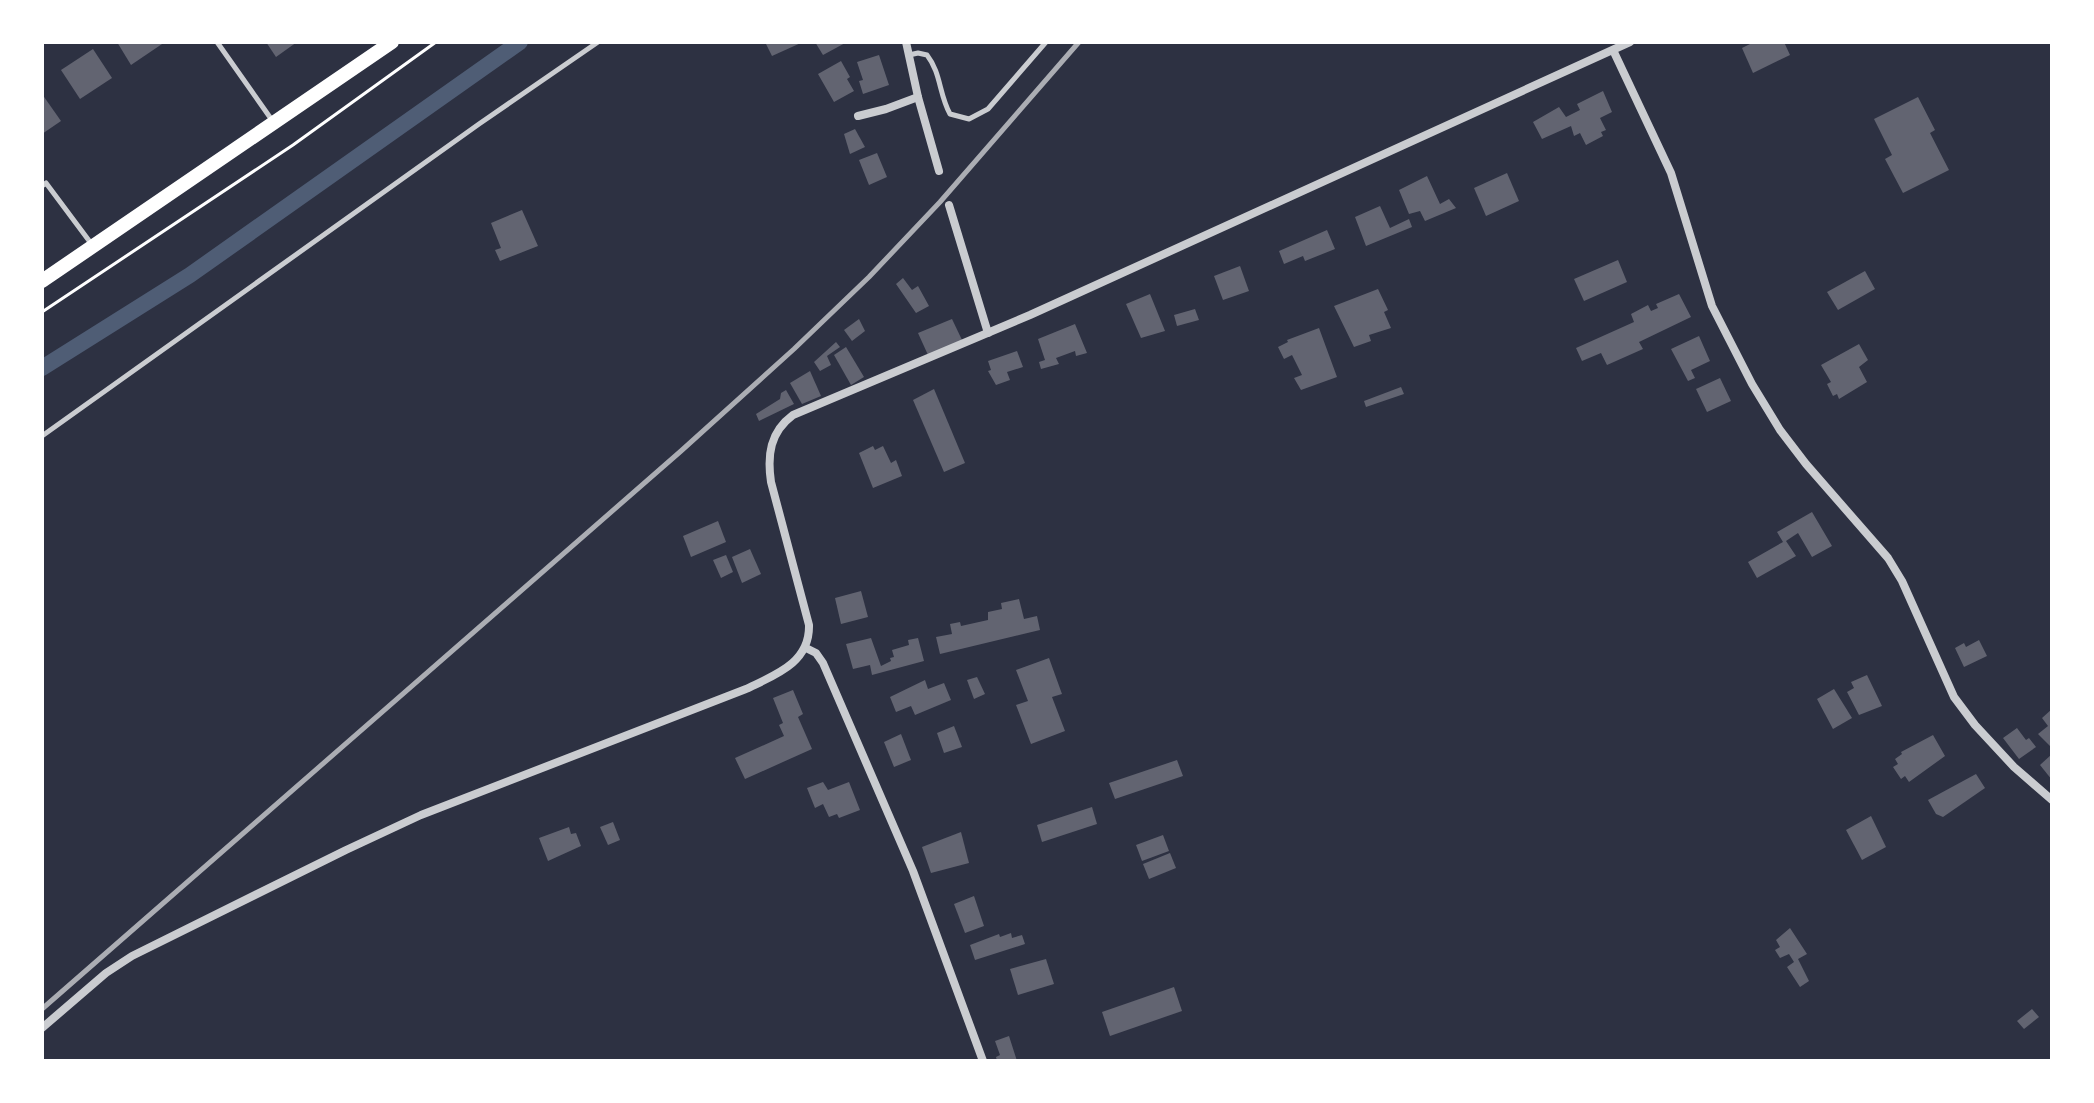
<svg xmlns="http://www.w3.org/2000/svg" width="2094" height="1103" viewBox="0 0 2094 1103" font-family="Commissioner,sans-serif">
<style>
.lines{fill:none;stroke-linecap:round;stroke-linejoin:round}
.canal{stroke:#4f5d75;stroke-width:16}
.building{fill:#626471}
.path{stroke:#fff;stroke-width:3}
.service{stroke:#caccd0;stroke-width:5}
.minor{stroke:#caccd0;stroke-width:8}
.secondary{stroke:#fff;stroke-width:14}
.rail{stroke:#abadb3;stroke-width:5}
</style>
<rect width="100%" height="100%" fill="#2d3142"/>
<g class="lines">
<polyline class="canal" points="42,368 190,275 520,42"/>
</g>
<g class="building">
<polygon points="117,42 165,42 131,65"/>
<polygon points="266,42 297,42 276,57"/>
<polygon points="765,42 803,42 772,56"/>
<polygon points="815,42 847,42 823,55"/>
<polygon points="1754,42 1784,42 1790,55 1753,73 1742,48"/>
<polygon points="93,49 112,78 80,99 61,70"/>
<polygon points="879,55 889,85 863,94 859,81 863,80 857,62"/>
<polygon points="841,61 850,77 847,79 854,91 834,102 818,74"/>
<polygon points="1603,91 1612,112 1600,118 1606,130 1601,132 1603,136 1586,145 1580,133 1574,136 1571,126 1542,139 1533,122 1559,107 1566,117 1580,110 1577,104"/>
<polygon points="42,94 61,121 42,134"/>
<polygon points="1918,97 1935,130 1930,133 1949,170 1903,193 1885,159 1892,155 1874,119"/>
<polygon points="855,129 865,147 850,154 844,134"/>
<polygon points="877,153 887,177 869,185 859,160"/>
<polygon points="1507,173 1519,201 1486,216 1474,188"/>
<polygon points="1427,176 1440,204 1449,199 1456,208 1425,221 1420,211 1409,214 1399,190"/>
<polygon points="1380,206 1390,228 1409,219 1412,227 1366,246 1355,217"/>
<polygon points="522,210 538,246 500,261 495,250 501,248 491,223"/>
<polygon points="1327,230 1335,249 1305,261 1303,256 1284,264 1279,251"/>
<polygon points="1618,260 1627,282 1584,301 1574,279"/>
<polygon points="1240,266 1249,291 1223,300 1214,276"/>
<polygon points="1865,271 1875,289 1838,310 1827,292"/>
<polygon points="903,278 912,290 918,286 929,306 916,313 896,284"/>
<polygon points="1378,289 1388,310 1384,312 1391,328 1369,335 1371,341 1354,347 1334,306"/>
<polygon points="1150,294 1165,331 1141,338 1126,304"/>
<polygon points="1679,294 1691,317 1639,342 1643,349 1607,365 1601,353 1582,361 1576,348 1634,322 1631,314 1648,305 1651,311 1658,308 1656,304"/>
<polygon points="1195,309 1199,320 1177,326 1174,315"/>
<polygon points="859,319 865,331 852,341 844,330"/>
<polygon points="952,319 962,340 928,355 918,333"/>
<polygon points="1075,324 1087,353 1076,356 1075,351 1056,358 1059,364 1041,369 1039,362 1045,360 1038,339"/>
<polygon points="1319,328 1337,377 1301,390 1294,378 1302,375 1292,355 1284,359 1278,347 1288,342 1287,340"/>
<polygon points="1699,336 1710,361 1691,370 1695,378 1688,381 1671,349"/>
<polygon points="836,342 840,347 827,356 831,365 820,371 814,362"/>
<polygon points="1859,344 1868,360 1859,367 1867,382 1839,399 1837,394 1833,396 1827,384 1831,382 1821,365"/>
<polygon points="846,347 864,377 851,385 834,355"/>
<polygon points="1017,351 1023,367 1007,372 1010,380 996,385 988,371 991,370 988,361"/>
<polygon points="810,371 821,396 802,404 790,383"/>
<polygon points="1720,378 1731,401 1707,412 1696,389"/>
<polygon points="1401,387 1404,394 1366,407 1364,401"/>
<polygon points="934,389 965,463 944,472 913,400"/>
<polygon points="786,390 794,404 759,421 756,414 780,399 781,393"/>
<polygon points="873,446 875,450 883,446 891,463 896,460 902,476 873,488 859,453"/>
<polygon points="1812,512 1832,546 1812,557 1798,533 1786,541 1796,556 1757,578 1748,562 1783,542 1777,532"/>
<polygon points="718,521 726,542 691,557 683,536"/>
<polygon points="750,549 761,574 742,583 732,557"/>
<polygon points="726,555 733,572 721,578 713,560"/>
<polygon points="861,591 868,617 841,624 835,598"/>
<polygon points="1019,599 1024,619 1037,616 1040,630 940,654 936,637 952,634 950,624 960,622 961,626 988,620 988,612 1002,609 1001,603"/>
<polygon points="871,638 881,666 891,661 890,658 894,657 892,650 909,645 908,640 918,638 924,661 872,675 870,665 853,669 846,644"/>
<polygon points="1979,640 1987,656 1964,667 1955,648 1964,643 1966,647"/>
<polygon points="1049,658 1062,694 1052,697 1065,731 1031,744 1016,705 1028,701 1016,670"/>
<polygon points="1867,675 1882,706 1859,715 1847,692 1854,688 1851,682"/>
<polygon points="977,677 985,694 974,699 967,680"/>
<polygon points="925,680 928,689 944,683 951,700 915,715 911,706 896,712 890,697"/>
<polygon points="1834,689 1852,718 1833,729 1817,699"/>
<polygon points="793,690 803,714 798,717 812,749 745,779 735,758 784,736 779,725 783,723 773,698"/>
<polygon points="2052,709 2052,748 2038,734 2048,726 2042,718"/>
<polygon points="954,726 962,747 944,753 937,733"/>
<polygon points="2017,728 2026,740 2029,738 2036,747 2019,759 2003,738"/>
<polygon points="901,734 911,760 894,767 884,742"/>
<polygon points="1933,735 1945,756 1909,782 1905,776 1901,779 1893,767 1898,764 1895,759 1902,754 1901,752"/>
<polygon points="2052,754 2052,780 2040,765"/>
<polygon points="1177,760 1183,776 1115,799 1109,783"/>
<polygon points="1976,774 1985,788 1943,817 1936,814 1928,800"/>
<polygon points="823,782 828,790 849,782 860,810 839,818 837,814 829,817 823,804 815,808 807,788"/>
<polygon points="1092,807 1097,824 1042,842 1037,825"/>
<polygon points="1871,816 1886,847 1862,860 1846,830"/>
<polygon points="613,822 620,840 608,845 600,827"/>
<polygon points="569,827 571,834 576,833 581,846 548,861 539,838"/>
<polygon points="961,832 969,863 931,873 922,847"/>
<polygon points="1163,835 1169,851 1142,861 1136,845"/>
<polygon points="1170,853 1176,868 1149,879 1143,864"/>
<polygon points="974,896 984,926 965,933 954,904"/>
<polygon points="1790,928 1807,954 1798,959 1809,981 1800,987 1787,967 1794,962 1789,954 1780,958 1775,950 1780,947 1776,940"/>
<polygon points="1011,933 1012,938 1022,935 1025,944 975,960 970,945 999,934 1000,937"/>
<polygon points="1046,959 1054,984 1018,995 1010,969"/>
<polygon points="1174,987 1182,1011 1110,1036 1102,1012"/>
<polygon points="2032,1009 2039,1017 2024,1029 2017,1021"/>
<polygon points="1009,1036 1017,1061 997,1061 996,1057 1000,1055 995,1041"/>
</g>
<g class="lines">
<polyline class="path" points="42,312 293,145 436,42"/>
<g class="service">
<polyline points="217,42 274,123"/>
<path d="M909 55 918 53 927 55C941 73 939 94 950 114L969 119 988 109 1046 42"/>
<polyline points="42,186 46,183 93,246"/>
<polyline points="42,436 479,124 598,42"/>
</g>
<g class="minor">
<polyline points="906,42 918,97 939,171"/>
<polyline points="1613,50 1671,173 1712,306 1752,384 1780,430 1806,464 1888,558 1902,581 1954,697 1975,725 2014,767 2052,800"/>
<polyline points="858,116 886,109 918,97"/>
<polyline points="949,205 988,333"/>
<polyline points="806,648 816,653 823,663 913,871 983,1061"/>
<path d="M42 1028 106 973 132 956 346 850 421 815 746 689C775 675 810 663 809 625L771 482C767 455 770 432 793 415L1030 315 1630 42"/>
</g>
<polyline class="secondary" points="42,281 392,42"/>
<polyline class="rail" points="42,1009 681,451 794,349 869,277 940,202 1079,42"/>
</g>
<rect width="2094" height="1103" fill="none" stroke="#ffffff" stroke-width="88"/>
</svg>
